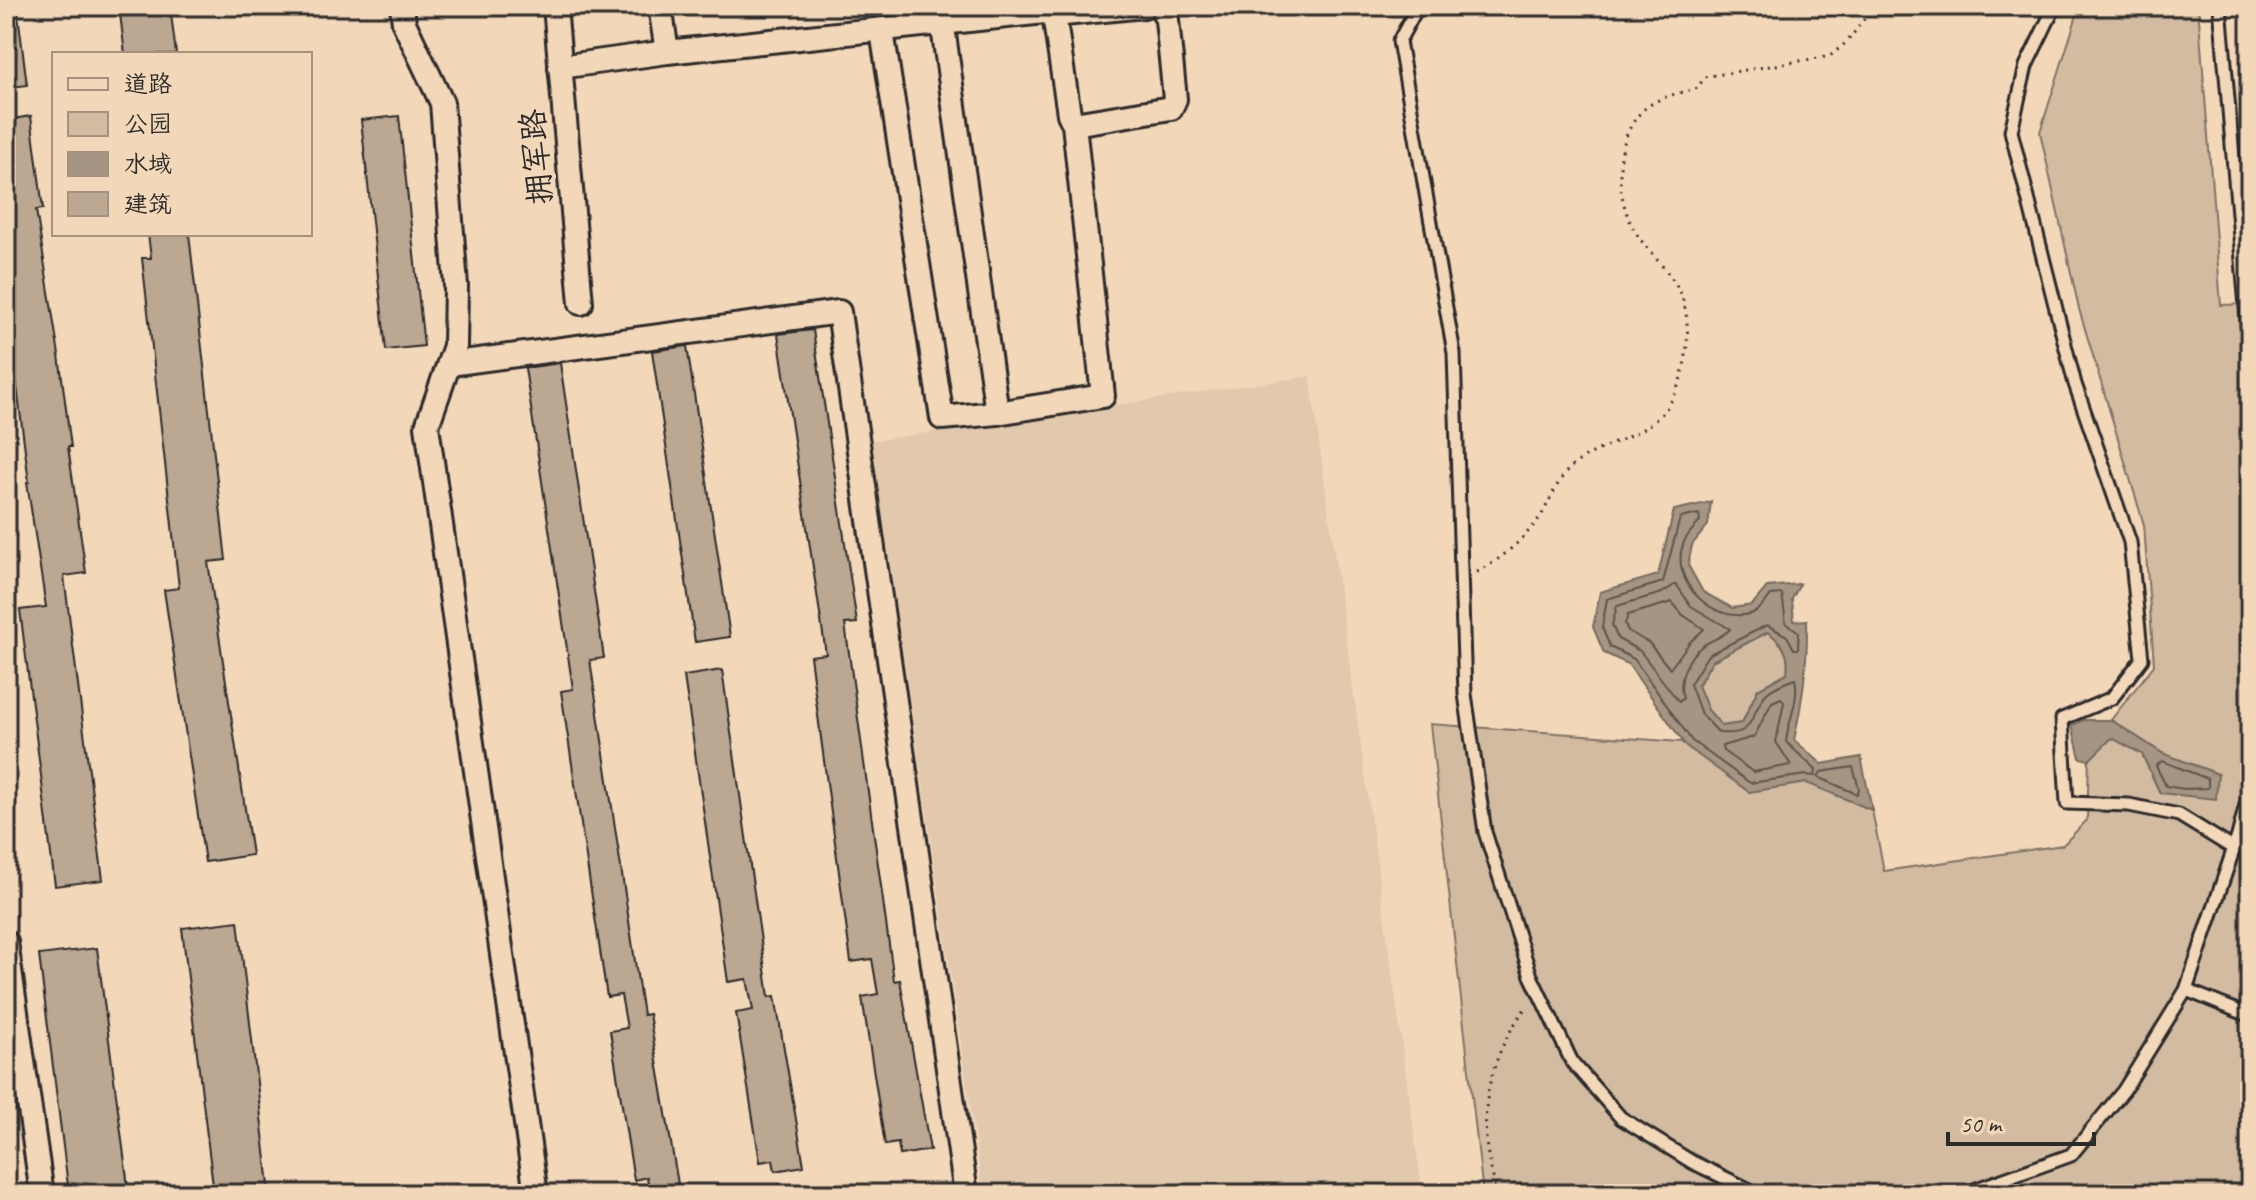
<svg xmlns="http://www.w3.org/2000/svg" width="2256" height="1200" viewBox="0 0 2256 1200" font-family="Caveat,'LXGW WenKai TC',sans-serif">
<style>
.built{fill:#e2c9ad}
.green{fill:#d2bba1;stroke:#7e7366;stroke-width:2}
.water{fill:#a69582;stroke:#756b5f;stroke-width:2;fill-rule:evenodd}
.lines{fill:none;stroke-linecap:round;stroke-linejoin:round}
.shore{stroke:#5c554e;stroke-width:2}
.building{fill:#bba792;stroke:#2b2b2b;stroke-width:2}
.lane-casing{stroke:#2b2b2b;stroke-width:17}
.street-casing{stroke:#2b2b2b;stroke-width:28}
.path{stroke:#2b2b2b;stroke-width:3;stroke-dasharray:2 6;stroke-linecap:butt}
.lane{stroke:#f3d7b9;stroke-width:11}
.street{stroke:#f3d7b9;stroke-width:22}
.labels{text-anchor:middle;stroke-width:8;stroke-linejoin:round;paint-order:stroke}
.street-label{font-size:32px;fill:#2b2b2b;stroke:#f3d7b9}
</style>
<rect width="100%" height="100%" fill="#f3d7b9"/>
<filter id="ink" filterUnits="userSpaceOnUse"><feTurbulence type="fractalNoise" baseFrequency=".0125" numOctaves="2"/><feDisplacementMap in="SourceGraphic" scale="16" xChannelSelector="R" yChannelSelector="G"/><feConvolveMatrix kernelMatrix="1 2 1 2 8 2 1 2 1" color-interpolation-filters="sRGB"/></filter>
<g filter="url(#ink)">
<polygon class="built" points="1310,376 1422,1190 1393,1194 983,1194 872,441"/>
<g class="green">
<polygon points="2076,6 2198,6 2221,305 2250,304 2250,1194 1483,1194 1430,724 1681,742 1749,792 1807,782 1872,810 1884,871 2063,845 2087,820 2089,760 2112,737 2142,754 2160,793 2218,774 2162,753 2111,720 2154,665 2144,525 2079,309 2040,132 2077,15"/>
<path d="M1768 632C1783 643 1790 654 1787 673L1758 689 1742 723 1722 726 1708 710 1698 686 1712 661Z"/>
</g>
<g class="water">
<path d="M1711 502 1708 525 1692 545 1688 565 1703 592 1732 608 1752 605 1767 587 1800 584 1792 599 1794 621 1807 620C1808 662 1803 699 1794 740L1822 764 1861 757 1872 810 1807 783 1749 792 1686 746 1628 664 1604 653 1593 627 1600 592 1658 575 1674 510ZM1768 632C1783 643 1790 654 1787 673L1758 689 1742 723 1722 726 1708 710 1698 685 1712 661Z"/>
<polygon points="2084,720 2111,720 2162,753 2218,774 2216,799 2160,793 2142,754 2112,738 2089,760 2080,758 2072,725"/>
</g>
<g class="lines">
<g class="shore">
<path d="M1699 514 1700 521C1695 528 1687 534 1684 542 1667 581 1715 626 1753 613 1761 610 1766 601 1771 595L1782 594 1786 623 1799 632 1798 649H1794L1787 636 1767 625 1708 655 1690 684 1701 714 1719 733C1754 736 1748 721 1763 698 1768 689 1786 682 1795 679 1800 698 1788 722 1786 742L1816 770 1815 776 1806 775 1750 783 1692 741 1634 659 1610 647 1602 627 1607 599 1663 582 1680 518Z"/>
<path d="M1676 584 1691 606 1730 629C1723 637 1711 640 1702 646 1687 657 1677 681 1683 698L1679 702 1640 651 1618 639 1612 625 1617 606 1662 593Z"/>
<polygon points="1672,602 1683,615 1704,629 1689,643 1670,669 1649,643 1628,631 1625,624 1628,615"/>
<polygon points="1781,698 1784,702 1776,742 1791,765 1753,772 1723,751 1722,746 1754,737 1772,702"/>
<polygon points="2162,761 2208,779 2208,788 2184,789 2166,786 2156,766"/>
<polygon points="1853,767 1859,789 1857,794 1818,777 1821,772"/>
</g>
</g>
<g class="building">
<polygon points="6,6 17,6 27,85 6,88"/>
<polygon points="119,6 170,6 176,54 125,54"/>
<polygon points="31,116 43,209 36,210 59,355 71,447 68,447 86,573 64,576 103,880 55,886 20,610 46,607 27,482 29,482 6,300 6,120"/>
<polygon points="399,116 424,346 386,350 361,120"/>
<polygon points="148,234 189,234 226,560 208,562 252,855 205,862 164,590 179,588 142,258 151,258"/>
<polygon points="813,330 857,623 845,624 894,981 900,980 930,1150 900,1155 898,1143 885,1145 862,997 878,994 872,959 851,962 810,656 826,654 778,334"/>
<polygon points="687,346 730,637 695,642 652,351"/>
<polygon points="560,363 604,658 590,660 643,1015 649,1014 678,1184 649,1189 647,1177 634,1180 610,1031 627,1028 621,995 607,997 561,691 573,689 525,368"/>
<polygon points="722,670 769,997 775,996 804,1166 775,1171 773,1160 760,1162 736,1013 753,1010 747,979 728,982 684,676"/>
<polygon points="238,921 270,1194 214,1194 182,928"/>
<polygon points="97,948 129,1194 69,1194 39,955"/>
</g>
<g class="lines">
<g class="lane-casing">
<g id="lane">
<polyline points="1418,6 1399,41 1454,353 1465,694 1485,832 1531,976 1572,1062 1621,1118 1692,1162 1758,1194"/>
<polyline points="2055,6 2026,66 2011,131 2075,384 2130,542 2142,659 2112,698 2062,719 2067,803 2129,805 2179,815 2231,847"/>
<polyline points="2220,6 2250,353"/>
<polyline points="2186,990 2250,1016"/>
<polyline points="1963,1194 2071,1155 2124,1090 2186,990 2238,836 2250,789"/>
</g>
</g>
<g class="street-casing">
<g id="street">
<polyline points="402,6 404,23 442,103 456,286 455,346 427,426 536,1194"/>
<polyline points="555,6 581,303"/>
<polyline points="660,6 667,52"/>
<polyline points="940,6 997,413"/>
<polyline points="882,31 942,418 997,413 1103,396 1074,124 1069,114 1054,15"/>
<polyline points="560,67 667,52 1045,12 1054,15 1144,6"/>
<polyline points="1074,124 1171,108 1175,99 1167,20 1161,6"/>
<polyline points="449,364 839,312 966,1194"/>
<polyline points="6,942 42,1194"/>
</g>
</g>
<g class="path">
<path d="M1477 572C1500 561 1526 537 1541 516 1550 501 1557 481 1569 469 1599 441 1647 440 1670 403 1688 373 1694 322 1679 290 1667 267 1644 249 1632 226 1615 192 1614 140 1642 111 1657 97 1679 93 1698 88L1704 77 1830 56 1847 42 1874 6"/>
<path d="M1497 1194C1493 1176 1487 1157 1486 1139 1482 1090 1498 1043 1528 1005"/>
</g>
<use href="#lane" class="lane"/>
<use href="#street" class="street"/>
</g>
</g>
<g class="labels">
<g class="street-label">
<text transform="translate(536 157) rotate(-95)" y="11">拥军路</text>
</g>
</g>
<rect width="2256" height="1200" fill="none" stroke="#f3d7b9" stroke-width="32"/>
<rect x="16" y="16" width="2224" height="1168" fill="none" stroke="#2b2b2b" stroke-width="3" filter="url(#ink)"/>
<rect x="52" y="52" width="260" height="184" fill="#f3d7b9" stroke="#a39280" stroke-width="2"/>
<rect x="68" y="78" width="40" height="12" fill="#f3d7b9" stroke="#a39280" stroke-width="2"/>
<text x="124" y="92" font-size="24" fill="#2b2b2b">道路</text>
<rect x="68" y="112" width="40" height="24" fill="#d2bba1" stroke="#a39280" stroke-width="2"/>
<text x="124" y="132" font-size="24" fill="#2b2b2b">公园</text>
<rect x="68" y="152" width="40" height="24" fill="#a69582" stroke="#a39280" stroke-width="2"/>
<text x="124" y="172" font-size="24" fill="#2b2b2b">水域</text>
<rect x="68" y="192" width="40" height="24" fill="#bba792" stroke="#a39280" stroke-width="2"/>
<text x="124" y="212" font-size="24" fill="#2b2b2b">建筑</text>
<path d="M1948 1132v12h146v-12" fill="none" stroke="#2b2b2b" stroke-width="4"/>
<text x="1960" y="1132" font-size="24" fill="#2b2b2b" stroke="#f3d7b9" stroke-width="6" paint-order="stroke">50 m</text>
</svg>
